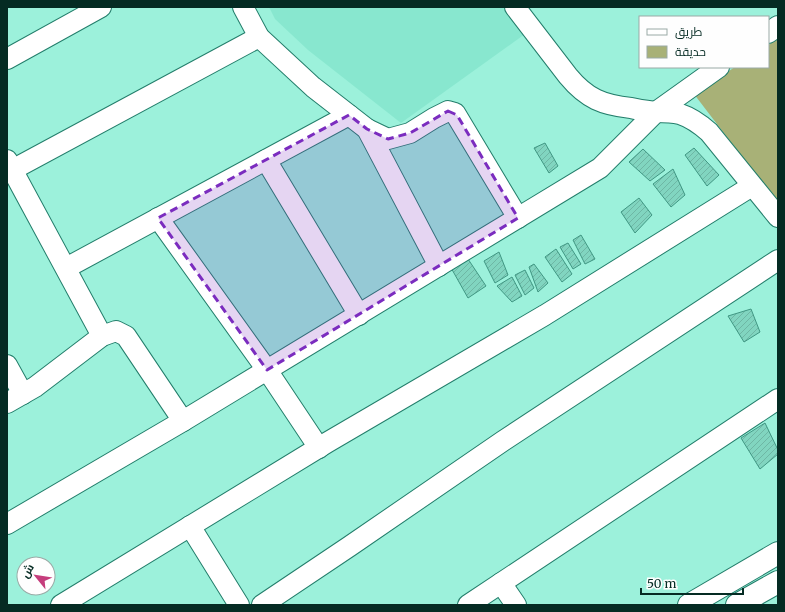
<svg xmlns="http://www.w3.org/2000/svg" width="785" height="612" viewBox="0 0 785 612" font-family="Merriweather,Cairo,serif">
<style>
.built{fill:#88e7cf}
.green{fill:#a8b177}
.building{fill:url(#building-hatch);stroke:#409783}
.lines{fill:none;stroke-linecap:round;stroke-linejoin:round}
.minor-casing{stroke:#237e6b;stroke-width:22}
.major-casing{stroke:#237e6b;stroke-width:24}
.minor{stroke:#fff;stroke-width:20}
.major{stroke:#fff;stroke-width:22}
.marked{fill:#7b2cbf;fill-opacity:0.2;stroke:#7b2cbf;stroke-width:3;stroke-dasharray:8 5;stroke-linejoin:round}
</style>
<defs>
<pattern id="building-hatch" width="6" height="6" patternUnits="userSpaceOnUse"><rect width="6" height="6" fill="#81d5c0"/><path d="M-1 1l2-2M0 6l6-6M5 7l2-2" fill="none" stroke="#6eb7a5"/></pattern>
</defs>
<rect width="100%" height="100%" fill="#9cf1db"/>
<polygon class="built" points="269,7 506,7 525,34 401,123 308,50 275,19"/>
<polygon class="green" points="778,39 778,204 694,94 735,67 768,67 768,45"/>
<g class="building">
<polygon points="545,143 558,166 549,173 534,148"/>
<polygon points="694,148 719,175 707,186 685,155"/>
<polygon points="643,149 665,170 650,181 629,162"/>
<polygon points="673,169 685,195 671,207 653,184"/>
<polygon points="639,198 652,215 635,233 621,212"/>
<polygon points="581,235 595,259 585,264 573,240"/>
<polygon points="568,243 581,264 573,269 560,247"/>
<polygon points="556,249 572,274 562,282 545,257"/>
<polygon points="499,252 508,275 495,283 484,261"/>
<polygon points="468,259 486,286 468,298 450,266"/>
<polygon points="534,264 548,283 538,292 529,267"/>
<polygon points="525,270 534,288 525,295 515,275"/>
<polygon points="512,277 522,296 512,302 497,286"/>
<polygon points="751,309 760,332 744,342 728,316"/>
<polygon points="765,423 778,450 778,454 760,469 741,438"/>
</g>
<g class="lines">
<g class="minor-casing">
<g id="minor">
<polyline points="243,7 259,37 313,87 367,129 439,266"/>
<path d="M515 7 568 76C587 99 603 105 631 108 639 110 648 111 656 112 664 112 672 112 680 114 692 118 700 124 709 132L778 217"/>
<polyline points="768,33 778,26"/>
<polyline points="7,59 101,7"/>
<polyline points="367,129 388,139 410,133 434,118 448,111 455,113 518,218"/>
<polyline points="7,160 102,336"/>
<polyline points="266,160 359,315"/>
<polyline points="12,170 259,37"/>
<polyline points="158,218 267,370 319,448"/>
<polyline points="66,268 349,115"/>
<polyline points="7,365 23,394"/>
<polyline points="7,403 35,387 102,336 116,331 126,336 183,421"/>
<polyline points="7,524 183,421 600,168 656,112 719,67"/>
<polyline points="190,526 239,605"/>
<polyline points="501,583 516,605"/>
<polyline points="61,605 328,442 545,315 752,186"/>
<polyline points="262,605 350,546 503,441 778,260"/>
<polyline points="468,605 778,399"/>
</g>
</g>
<g class="major-casing">
<g id="major">
<polyline points="689,605 778,553"/>
<polyline points="737,605 778,582"/>
</g>
</g>
<use href="#minor" class="minor"/>
<use href="#major" class="major"/>
</g>
<path class="marked" d="M448 111 457 115 518 218 267 370 158 218 349 115 367 129 388 139 410 133Z"/>
<rect width="785" height="612" fill="none" stroke="#052b23" stroke-width="16"/>
<rect x="639" y="16" width="130" height="52" fill="#fefefe" stroke="#9aaaa6"/>
<rect x="647" y="29" width="20" height="6" fill="#ffffff" stroke="#9aaaa6"/>
<text x="675" y="36" font-size="12" fill="#052b23">طريق</text>
<rect x="647" y="46" width="20" height="12" fill="#a8b177" stroke="#9aaaa6"/>
<text x="675" y="56" font-size="12" fill="#052b23">حديقة</text>
<g transform="translate(36 576) rotate(300)"><circle r="19" fill="#fefefe" stroke="#9aaaa6"/>
<path d="M0-3L7 15L0 10L-7 15Z" fill="#c53d7c"/>
<text y="-6" font-size="11" font-weight="bold" text-anchor="middle" fill="#052b23">ش</text>
</g>
<path d="M641 588v6h102v-6" fill="none" stroke="#052b23" stroke-width="2"/>
<text x="647" y="588" font-size="12" fill="#052b23" stroke="#fefefe" stroke-width="3" paint-order="stroke">50 m</text>
</svg>
